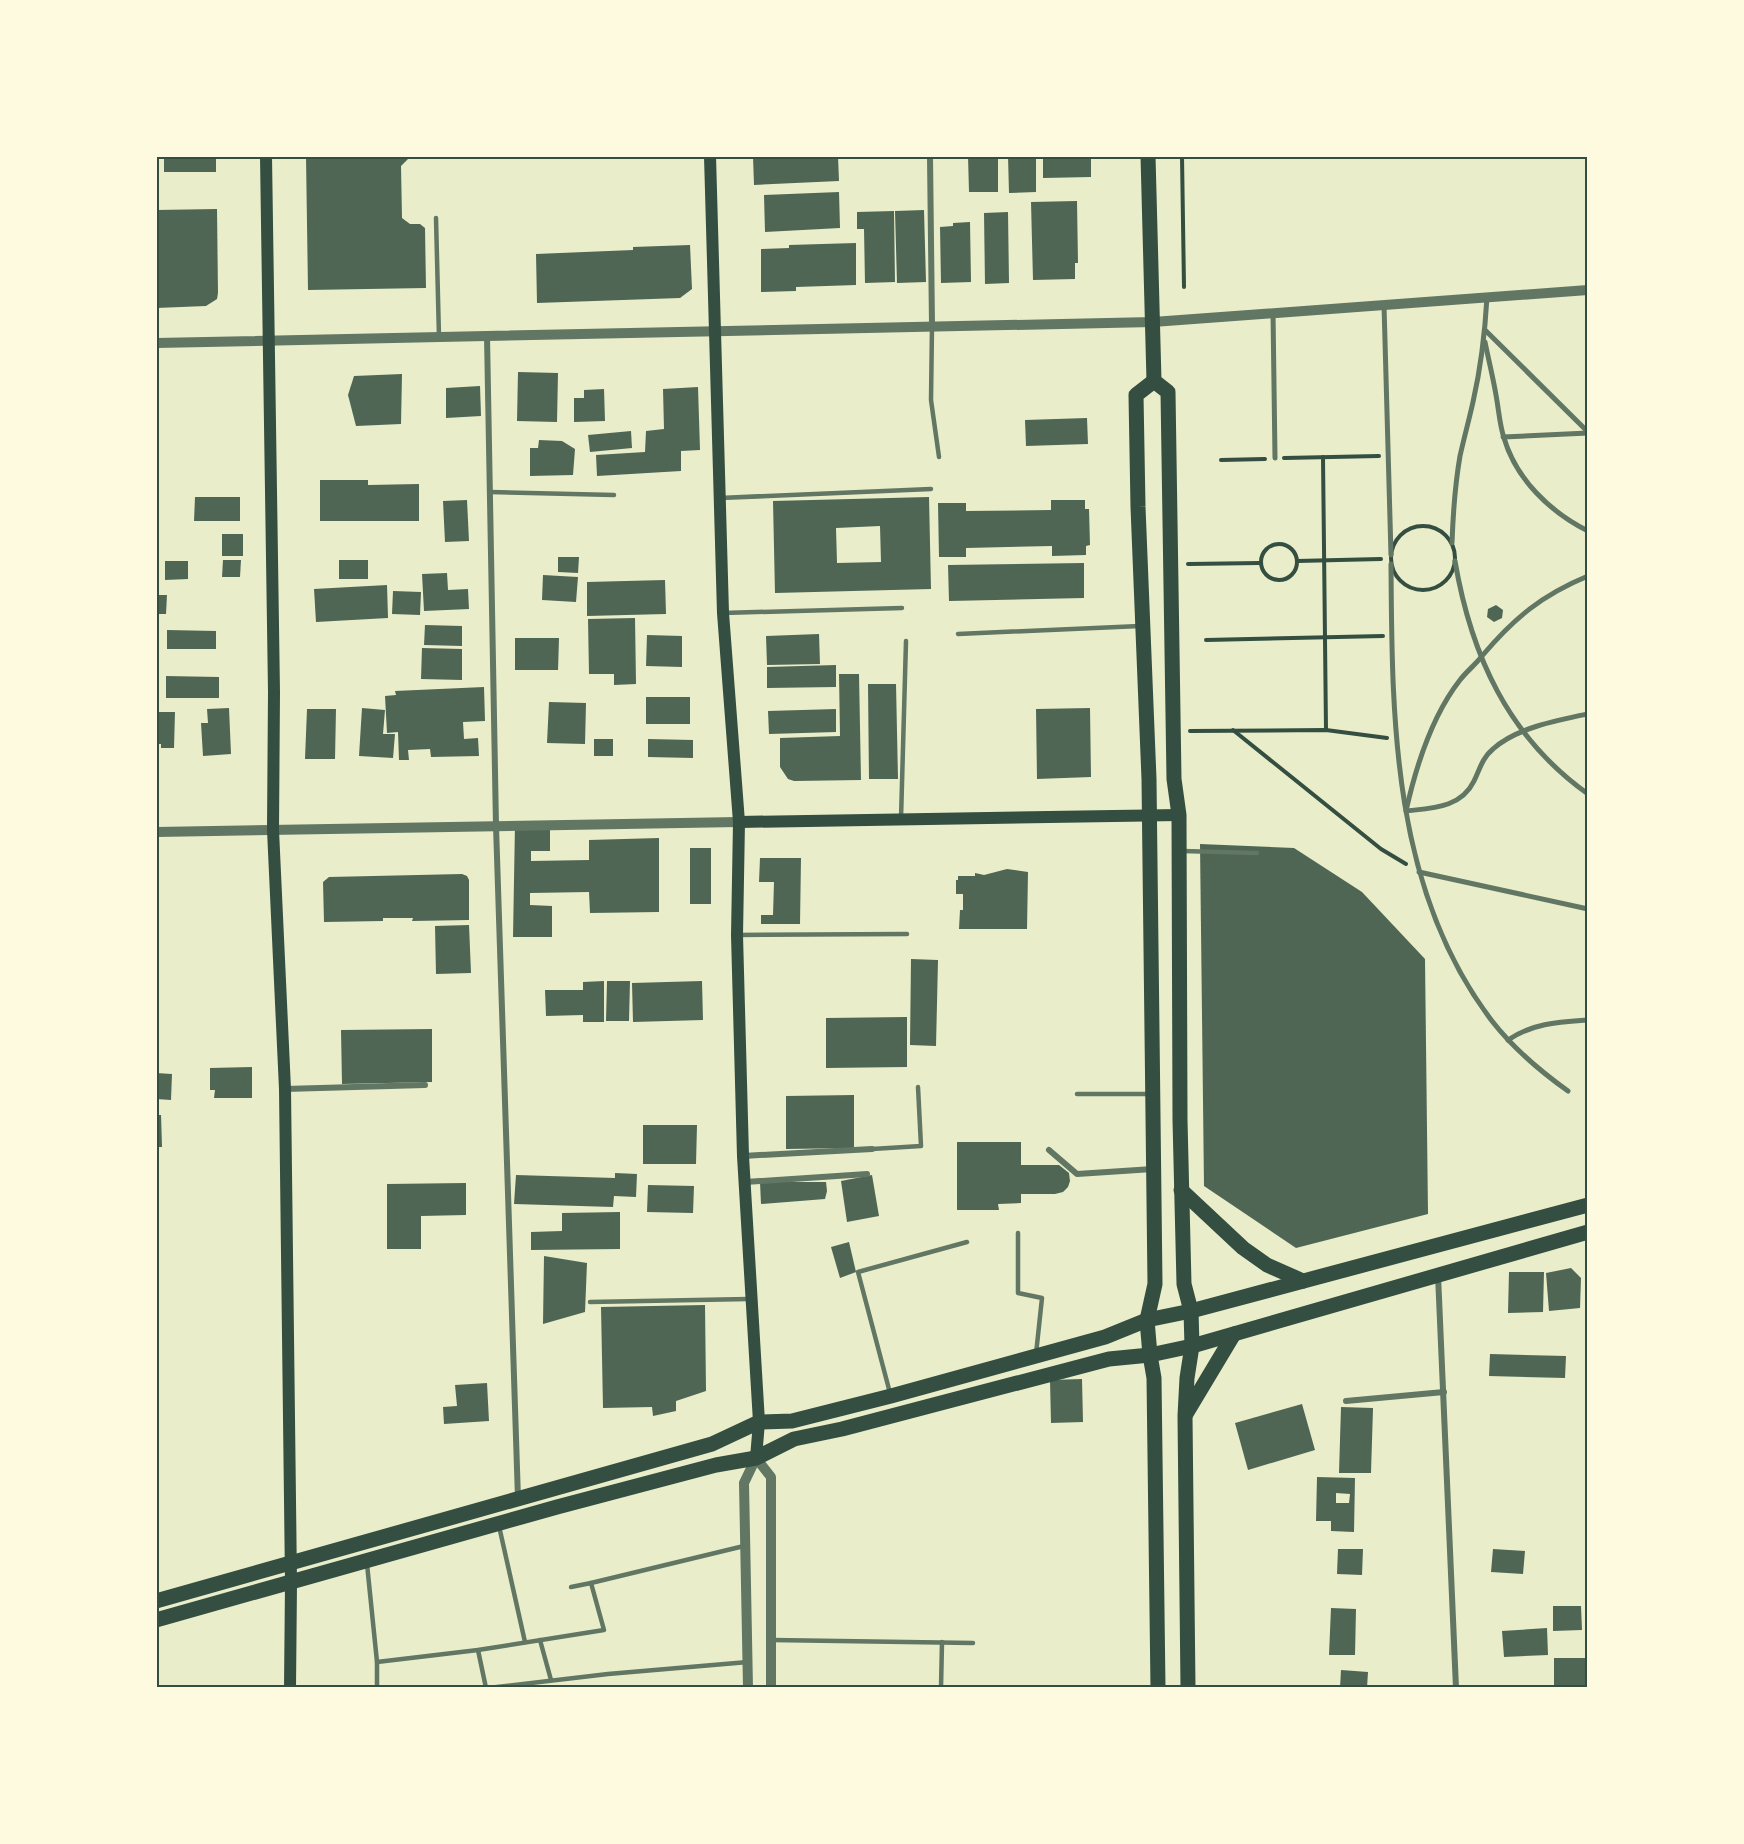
<svg xmlns="http://www.w3.org/2000/svg" width="1744" height="1844" viewBox="0 0 1744 1844" font-family="'Varela Round',sans-serif">
<style>
.building{fill:#4f6655;fill-rule:evenodd}
.lines{fill:none;stroke-linecap:round;stroke-linejoin:round}
.path{stroke:#344e41;stroke-width:4}
.service{stroke:#617663;stroke-width:4.5}
.pedestrian{stroke:#617663;stroke-width:5}
.minor{stroke:#617663;stroke-width:6}
.tertiary{stroke:#617663;stroke-width:10}
.secondary{stroke:#344e41;stroke-width:12}
.primary{stroke:#344e41;stroke-width:15}
.neatline{fill:none;stroke:#344e41;stroke-width:2}
</style>
<rect width="100%" height="100%" fill="#e9edc9"/>
<g class="building">
<rect x="164" y="156" width="52" height="16"/>
<polygon points="306,156 424,156 422,159 408,159 401,166 402,218 410,224 420,224 425,228 426,288 308,290"/>
<polygon points="656,156 688,156 688,158 656,159"/>
<polygon points="753,156 838,156 839,181 754,185"/>
<polygon points="968,156 998,156 998,192 969,192"/>
<polygon points="1008,156 1036,156 1036,192 1009,193"/>
<polygon points="1043,156 1091,156 1091,177 1043,178"/>
<polygon points="839,192 840,228 765,232 764,195"/>
<polygon points="1077,201 1078,263 1075,263 1075,279 1033,280 1031,202"/>
<polygon points="217,209 218,293 217,299 206,306 156,308 156,210"/>
<polygon points="924,210 926,282 897,283 895,211"/>
<polygon points="894,211 895,282 865,283 864,229 857,229 857,212"/>
<polygon points="1008,212 1009,283 985,284 984,213"/>
<polygon points="970,222 971,282 941,283 940,227 953,226 953,223"/>
<polygon points="856,243 856,285 796,287 796,291 761,292 761,249 789,248 789,245"/>
<polygon points="690,245 692,289 680,298 537,303 536,254 633,250 633,247"/>
<polygon points="518,372 558,373 557,422 517,421"/>
<polygon points="402,374 401,424 356,426 348,395 354,376"/>
<polygon points="480,386 481,416 446,418 446,388"/>
<polygon points="698,387 700,450 681,451 681,471 597,476 596,455 645,452 646,431 664,429 663,389"/>
<polygon points="604,389 605,421 574,422 574,398 584,398 584,390"/>
<polygon points="1087,418 1088,444 1026,446 1025,420"/>
<polygon points="631,431 632,448 590,452 588,435"/>
<polygon points="539,440 562,441 575,449 573,475 530,476 530,448 538,448"/>
<polygon points="320,480 368,480 368,485 419,484 419,521 320,521"/>
<polygon points="195,497 240,497 240,521 194,521"/>
<path d="M929 497 931 589 775 593 773 501ZM880 526 881 562 837 563 836 528Z"/>
<polygon points="467,500 469,541 445,542 443,501"/>
<polygon points="1051,500 1085,500 1085,509 1089,509 1090,545 1086,546 1086,555 1052,556 1052,546 966,548 966,557 939,557 938,503 966,503 966,511 1051,510"/>
<rect x="222" y="534" width="21" height="22"/>
<polygon points="558,557 579,557 578,573 558,572"/>
<polygon points="223,560 241,560 240,577 222,577"/>
<rect x="339" y="560" width="29" height="19"/>
<polygon points="165,561 188,561 188,579 165,580"/>
<polygon points="1084,563 1084,598 949,601 948,565"/>
<polygon points="447,573 448,590 468,589 469,609 424,611 422,574"/>
<polygon points="543,575 578,577 576,602 542,600"/>
<polygon points="665,580 666,614 587,616 587,582"/>
<polygon points="387,585 388,618 316,622 314,589"/>
<polygon points="393,591 421,592 420,615 392,614"/>
<polygon points="156,595 167,595 166,614 156,614"/>
<polygon points="1496,605 1503,610 1502,618 1494,622 1487,617 1488,609"/>
<polygon points="635,618 636,684 614,685 614,674 589,674 588,619"/>
<polygon points="425,625 462,626 462,646 424,645"/>
<polygon points="167,630 216,631 216,649 167,649"/>
<polygon points="819,634 820,664 767,665 766,636"/>
<polygon points="647,635 682,636 682,667 646,666"/>
<polygon points="515,638 559,638 558,670 515,670"/>
<polygon points="422,648 462,649 462,680 421,679"/>
<polygon points="836,665 836,687 767,688 767,667"/>
<polygon points="839,674 859,674 861,780 794,781 788,779 780,767 780,738 840,736"/>
<polygon points="166,676 219,677 219,698 166,698"/>
<polygon points="868,684 896,684 898,779 869,779"/>
<polygon points="484,687 485,721 463,722 464,739 478,738 479,756 431,757 430,749 408,750 409,760 399,760 398,732 387,733 385,696 396,695 395,691"/>
<rect x="646" y="697" width="44" height="27"/>
<polygon points="549,702 586,703 585,744 547,743"/>
<polygon points="229,708 231,754 203,756 201,723 208,723 207,709"/>
<polygon points="362,708 385,710 383,734 395,734 393,758 359,756"/>
<polygon points="1090,708 1091,777 1037,779 1036,709"/>
<polygon points="307,709 336,709 335,759 305,759"/>
<polygon points="836,709 836,732 769,734 768,711"/>
<polygon points="156,712 175,712 174,748 161,748 161,744 156,744"/>
<rect x="594" y="739" width="19" height="17"/>
<polygon points="648,739 693,740 693,758 648,757"/>
<polygon points="515,824 550,824 550,851 531,851 531,861 589,860 589,840 659,838 659,912 590,913 589,892 530,893 530,905 552,906 552,937 513,937"/>
<polygon points="1200,844 1294,848 1362,892 1425,959 1428,1214 1296,1248 1204,1186"/>
<rect x="690" y="848" width="21" height="56"/>
<polygon points="760,858 801,858 800,924 761,924 761,915 773,915 774,882 759,882"/>
<polygon points="1007,869 1028,872 1027,929 959,929 960,910 963,910 963,894 956,894 956,880 958,880 958,876 975,876 975,873 984,875"/>
<polygon points="462,874 467,876 469,880 469,920 412,921 413,918 383,918 383,921 324,922 323,882 329,877"/>
<polygon points="469,925 471,973 436,974 435,926"/>
<polygon points="911,959 938,960 936,1046 910,1045"/>
<polygon points="604,981 604,1022 583,1022 583,1015 546,1016 545,990 583,990 583,982"/>
<polygon points="607,981 630,981 629,1021 606,1021"/>
<polygon points="702,981 703,1020 633,1022 632,983"/>
<polygon points="907,1017 907,1067 826,1068 826,1018"/>
<polygon points="432,1029 432,1082 342,1084 341,1030"/>
<polygon points="252,1067 252,1098 214,1098 215,1090 210,1090 210,1068"/>
<polygon points="156,1073 172,1074 171,1100 156,1099"/>
<polygon points="854,1095 854,1148 786,1149 786,1096"/>
<polygon points="156,1115 161,1115 162,1147 156,1147"/>
<polygon points="643,1125 697,1125 696,1164 643,1164"/>
<polygon points="957,1142 1021,1142 1021,1165 1059,1165 1069,1173 1070,1181 1068,1187 1063,1192 1055,1194 1021,1194 1021,1203 998,1204 999,1210 957,1210"/>
<polygon points="615,1173 637,1174 636,1197 614,1196 613,1207 514,1204 516,1175 615,1178"/>
<polygon points="872,1175 879,1216 847,1222 841,1181"/>
<polygon points="760,1182 826,1182 827,1191 825,1199 761,1204"/>
<polygon points="466,1183 466,1215 421,1216 421,1249 387,1249 387,1184"/>
<polygon points="648,1185 694,1186 693,1213 647,1212"/>
<polygon points="620,1212 620,1249 531,1250 531,1232 562,1231 562,1213"/>
<polygon points="849,1242 856,1272 840,1278 831,1247"/>
<polygon points="544,1256 587,1263 585,1312 543,1324"/>
<polygon points="1571,1268 1581,1278 1580,1308 1549,1311 1546,1273"/>
<polygon points="1509,1272 1544,1272 1543,1312 1508,1313"/>
<polygon points="705,1305 706,1391 676,1401 676,1411 653,1416 652,1407 603,1408 601,1307"/>
<polygon points="1490,1354 1566,1356 1565,1378 1489,1376"/>
<polygon points="1082,1379 1083,1422 1051,1423 1050,1380"/>
<polygon points="487,1383 489,1421 444,1424 443,1407 457,1406 455,1385"/>
<polygon points="1302,1404 1315,1450 1248,1470 1235,1423"/>
<polygon points="1341,1407 1373,1408 1371,1473 1339,1473"/>
<path d="M1317 1477 1355 1478 1354 1532 1331 1531V1521H1316ZM1336 1493 1350 1494 1349 1503H1336Z"/>
<polygon points="1338,1549 1363,1549 1362,1575 1337,1574"/>
<polygon points="1493,1549 1525,1551 1523,1574 1491,1572"/>
<polygon points="1553,1606 1581,1606 1582,1630 1553,1631"/>
<polygon points="1331,1608 1356,1609 1355,1655 1329,1655"/>
<polygon points="1547,1628 1548,1655 1504,1657 1502,1631"/>
<rect x="1554" y="1658" width="34" height="29"/>
<polygon points="1341,1670 1368,1672 1367,1688 1340,1688"/>
</g>
<g class="lines">
<g class="path">
<polyline points="1182,156 1184,287"/>
<polyline points="1323,457 1326,730"/>
<polyline points="1284,458 1379,456"/>
<polyline points="1221,460 1265,459"/>
<circle cx="1423" cy="558" r="32"/>
<circle cx="1279" cy="562" r="18"/>
<polyline points="1297,561 1381,559"/>
<polyline points="1188,564 1260,563"/>
<polyline points="1206,640 1383,636"/>
<polyline points="1233,730 1381,849 1406,864"/>
<polyline points="1190,731 1326,730 1387,738"/>
</g>
<g class="service">
<polyline points="436,218 439,337"/>
<polyline points="932,326 931,400 939,457"/>
<polyline points="490,492 614,495"/>
<polyline points="720,498 931,489"/>
<polyline points="723,613 902,608"/>
<polyline points="958,634 1140,626"/>
<polyline points="901,819 906,641"/>
<polyline points="1182,851 1257,853"/>
<polyline points="737,935 907,934"/>
<polyline points="1077,1094 1150,1094"/>
<polyline points="872,1149 921,1146 918,1087"/>
<polyline points="1018,1233 1018,1293 1042,1298 1036,1354"/>
<polyline points="590,1302 749,1299"/>
<polyline points="890,1393 858,1272 967,1242"/>
<polyline points="499,1526 525,1642"/>
<polyline points="367,1564 377,1662 377,1688"/>
<polyline points="571,1587 591,1583"/>
<polyline points="540,1640 551,1680"/>
<polyline points="772,1640 973,1643"/>
<polyline points="478,1650 486,1688"/>
<polyline points="377,1662 478,1650 604,1630 591,1583 744,1546"/>
<polyline points="488,1688 608,1674 748,1662"/>
<polyline points="941,1688 942,1642"/>
</g>
<g class="pedestrian">
<polyline points="1384,305 1391,555"/>
<polyline points="1273,312 1275,458"/>
<polyline points="1485,330 1588,432"/>
<path d="M1485 342C1489 362 1494 381 1497 401 1499 413 1500 426 1504 438 1516 479 1550 512 1588 531"/>
<polyline points="1503,437 1588,433"/>
<path d="M1452 543C1453 514 1455 485 1460 456 1464 438 1469 420 1473 402 1481 367 1485 332 1487 297"/>
<path d="M1455 561C1471 655 1508 737 1588 794"/>
<path d="M1391 564C1392 720 1392 890 1492 1021 1513 1048 1540 1071 1568 1091"/>
<path d="M1588 576C1542 595 1514 618 1482 656 1476 664 1467 671 1460 680 1431 717 1416 766 1406 811 1432 808 1461 808 1474 781 1480 769 1482 758 1493 749 1516 728 1558 720 1588 714"/>
<polyline points="1419,872 1588,909"/>
<path d="M1508 1040C1533 1023 1559 1022 1588 1020"/>
</g>
<g class="minor">
<polyline points="930,156 932,326"/>
<polyline points="487,336 496,826 518,1499"/>
<polyline points="285,1089 425,1085"/>
<polyline points="1049,1150 1077,1174 1153,1169"/>
<polyline points="743,1156 872,1149"/>
<polyline points="745,1182 867,1174"/>
<polyline points="1438,1275 1456,1688"/>
<polyline points="1346,1401 1444,1392"/>
</g>
<g class="tertiary">
<polyline points="156,343 1153,322 1588,290"/>
<polyline points="156,832 739,822"/>
<polyline points="748,1688 744,1483 756,1458 771,1477 771,1688"/>
</g>
<g class="secondary">
<polyline points="266,156 274,692 273,830 285,1089 291,1583 290,1688"/>
<polyline points="710,156 723,613 739,822 737,935 743,1156 759,1422 756,1458"/>
<polyline points="739,822 1179,815"/>
</g>
<g class="primary">
<polyline points="1148,156 1154,381 1168,392 1174,779 1179,815 1180,1120 1184,1284 1191,1311 1192,1346 1187,1378 1185,1416 1188,1688"/>
<polyline points="1154,381 1136,395 1138,507 1149,779 1155,1284 1147,1320 1150,1355 1154,1378 1158,1688"/>
<polyline points="1181,1190 1243,1248 1267,1265 1303,1281"/>
<polyline points="1186,1414 1234,1334"/>
<polyline points="156,1601 712,1444 759,1422 792,1421 891,1396 1105,1337 1147,1320 1191,1311 1588,1205"/>
<polyline points="156,1620 557,1507 716,1465 756,1458 794,1439 842,1429 1109,1359 1150,1355 1192,1346 1588,1232"/>
</g>
</g>
<rect width="1744" height="1844" fill="none" stroke="#fefae0" stroke-width="315"/>
<rect x="158" y="158" width="1428" height="1528" class="neatline"/>
</svg>
